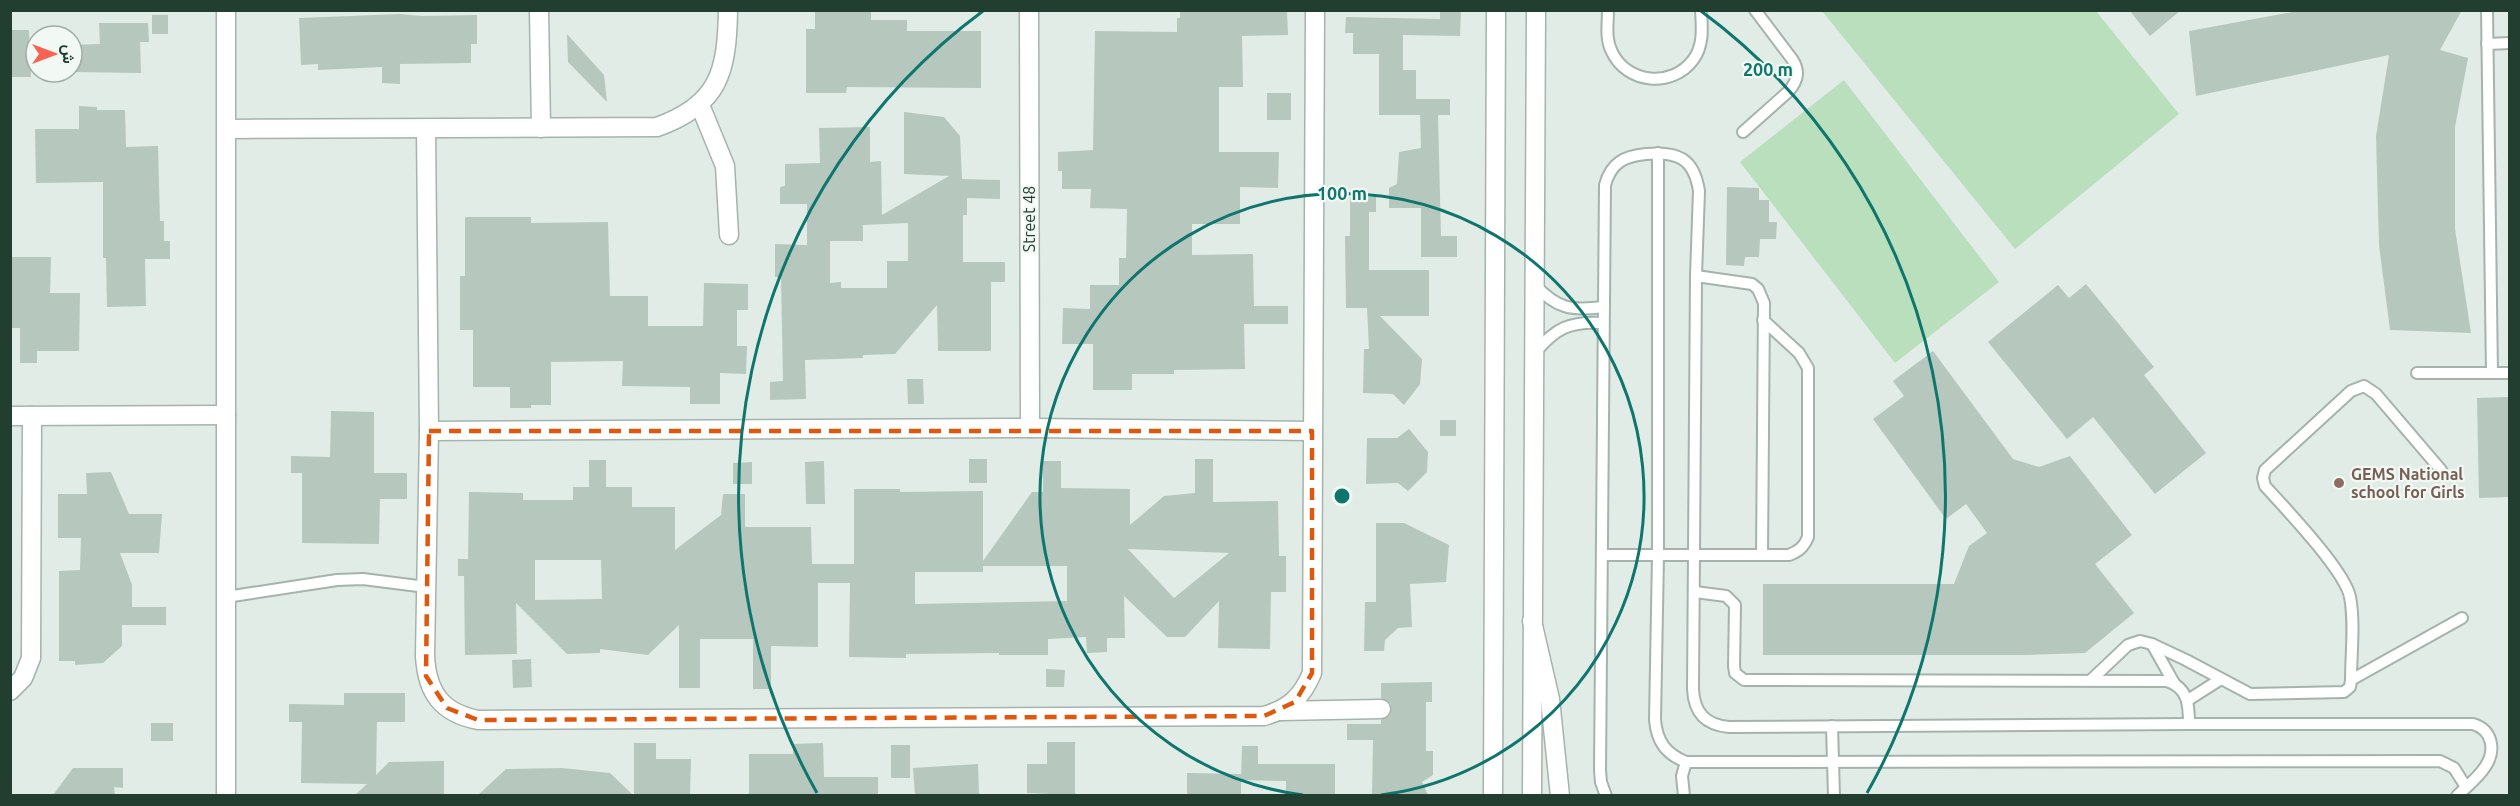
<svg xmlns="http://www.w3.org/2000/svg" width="2520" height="806" viewBox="0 0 2520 806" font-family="Ubuntu,Vazirmatn,sans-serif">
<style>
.green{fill:#b9dfbd}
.building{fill:#b6c7be;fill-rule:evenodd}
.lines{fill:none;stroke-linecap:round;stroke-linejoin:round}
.service-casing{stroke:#a4b4ac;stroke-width:14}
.minor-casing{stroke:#a4b4ac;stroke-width:21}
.tertiary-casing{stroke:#a4b4ac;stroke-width:21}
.service{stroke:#fff;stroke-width:10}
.minor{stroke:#fff;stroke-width:18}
.tertiary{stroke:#fff;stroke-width:18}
.marked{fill:none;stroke:#de580e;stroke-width:4.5;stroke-dasharray:12 8;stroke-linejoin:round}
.ring{fill:none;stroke:#0f766e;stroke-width:3}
.education-dot{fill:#8d6e63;stroke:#f2f9f4;stroke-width:2}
.labels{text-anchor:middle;stroke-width:4.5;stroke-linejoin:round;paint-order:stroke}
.street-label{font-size:16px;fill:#213e31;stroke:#f2f9f4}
.education-label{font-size:16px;font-weight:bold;fill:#785e54;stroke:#f2f9f4;text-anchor:start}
.centre{fill:#0f766e;stroke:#f2f9f4;stroke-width:3}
.ring-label{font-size:18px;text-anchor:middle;font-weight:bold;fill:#0f766e;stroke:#f2f9f4;stroke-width:4.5;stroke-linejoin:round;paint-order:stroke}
</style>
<rect width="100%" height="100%" fill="#e1ece6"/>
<g class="green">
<polygon points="1822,11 2096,11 2179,114 2015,249"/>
<polygon points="1844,80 1999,282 1895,363 1740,162"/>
</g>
<g class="building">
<polygon points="815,10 871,10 871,20 907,20 907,31 981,31 981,88 847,87 846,93 806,93 806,29 815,29"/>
<polygon points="1180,10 1287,10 1288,35 1242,36 1243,87 1219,87 1219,152 1279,152 1278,188 1240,187 1240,224 1192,224 1192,255 1253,254 1254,306 1288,306 1288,324 1244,324 1245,369 1174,370 1174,374 1132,374 1132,390 1093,390 1093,344 1062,344 1063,308 1090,309 1090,285 1119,285 1119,258 1126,258 1127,209 1090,208 1091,189 1062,189 1062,171 1058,171 1058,152 1093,150 1095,31 1177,32 1177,18 1180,18"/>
<polygon points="1440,10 1461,10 1460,36 1403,35 1403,70 1416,70 1416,99 1450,99 1450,115 1438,115 1441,236 1457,236 1457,257 1421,257 1421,208 1389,208 1389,188 1397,184 1399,152 1421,148 1420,115 1379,115 1379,54 1353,54 1353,33 1345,33 1346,17 1440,19"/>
<polygon points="2129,10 2181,10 2150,36"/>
<polygon points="2303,10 2462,10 2440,50 2468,58 2455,127 2455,229 2471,333 2390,330 2379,245 2376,136 2389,55 2196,96 2189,31"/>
<polygon points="400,14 422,16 477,15 477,44 471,44 471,63 400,64 400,84 382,83 382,67 318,70 318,64 301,65 299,18"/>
<rect x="152" y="15" width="16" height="19"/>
<polygon points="99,23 148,23 149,42 140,42 141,73 72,72 72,45 100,44"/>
<polygon points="10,30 29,30 31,77 10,77"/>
<polygon points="567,34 604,75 607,102 568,62"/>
<rect x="1267" y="93" width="24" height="27"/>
<polygon points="79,106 97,107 97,110 125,110 126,147 158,146 160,221 164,221 164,241 170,241 170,259 145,259 146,306 107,307 106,258 103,258 103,182 36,183 35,129 79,129"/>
<path d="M904 112 944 117 960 136 962 179 1000 180V199L967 198V215H963V262H1005V282H991V351H938L937 305 895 354 863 355V358L805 360 806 399 770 400V382L783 381 781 277H775V244L807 245V204H780V187L785 186V164L820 163 819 128 870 127V162L881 161 882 215 949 176 904 174ZM908 223V261H887V288H841V282L830 283V241H863V225Z"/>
<polygon points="1727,187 1759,188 1759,200 1769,200 1769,222 1777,222 1776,239 1760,239 1759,257 1745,257 1744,266 1726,265"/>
<polygon points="1350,197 1376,197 1376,212 1369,212 1369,270 1429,270 1429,316 1380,316 1422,359 1420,384 1404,405 1393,394 1363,393 1364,349 1369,349 1367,308 1346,308 1345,236 1350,236"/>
<polygon points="465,217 531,217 531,223 608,222 610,296 648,296 648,326 703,326 704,283 748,284 748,310 737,310 737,346 747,346 746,374 720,373 720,404 690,404 690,387 622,386 623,361 551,362 551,405 531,405 531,408 510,408 510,387 473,387 473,330 460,330 460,276 465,276"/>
<polygon points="10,257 51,257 50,293 80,293 79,351 37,351 37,363 20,363 20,328 10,328"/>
<polygon points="2086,284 2154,367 2144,375 2206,453 2155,494 2093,417 2067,439 1988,342 2058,285 2069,298"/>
<polygon points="1933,351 2013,459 2039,467 2070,456 2132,535 2095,564 2134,613 2085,653 2028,655 1763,655 1763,584 1954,584 1969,546 1987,533 1966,504 1946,519 1873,419 1904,396 1893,381"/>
<polygon points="907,379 923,379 924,404 908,404"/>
<polygon points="2510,397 2510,497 2479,498 2477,398"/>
<polygon points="331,411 374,412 374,473 407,473 407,499 380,499 379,544 302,543 302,473 291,473 291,456 330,457"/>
<rect x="1440" y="420" width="16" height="16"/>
<polygon points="1409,429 1428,452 1427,472 1408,491 1398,483 1366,484 1367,438 1397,438"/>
<rect x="969" y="459" width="18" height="24"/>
<path d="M1195 459H1213V502L1278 501 1279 556H1286V592H1271L1270 649 1218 648 1219 601 1185 637H1167L1124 596 1125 638H1107V652L1087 653 1086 637 1048 639V655H999V653L906 654V658L849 657 850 583H818V647L771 646V689H753V639H700V688H679V625L648 655 600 649V653L567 654 516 603 517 654 465 655 464 576H458V559H468L469 492 523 493V500H573V487H589V460H606V487H632V507H675V550L721 515 723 494H745V527H811L812 564H854V489H900V492L983 491V561L1032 492H1043V461H1061V488L1130 489V525L1164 496 1195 493ZM1128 549H1129L1229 553 1174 598ZM535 560H601L602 599 535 600ZM983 566H1067V601L915 604V572H983Z"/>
<polygon points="824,461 825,504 806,504 805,462"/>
<polygon points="752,462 752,484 733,484 733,463"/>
<polygon points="111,472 129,514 162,514 159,553 120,553 132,585 132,607 166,607 166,625 122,625 122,646 103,663 75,665 75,661 59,661 59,571 80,570 81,538 58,538 58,494 87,494 86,473"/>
<polygon points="1376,523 1404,523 1449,545 1446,582 1410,584 1412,627 1398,628 1385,640 1384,651 1364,651 1365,602 1376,602"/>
<polygon points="531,659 532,687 513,688 512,660"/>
<polygon points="1046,669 1065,670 1064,687 1046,687"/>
<polygon points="1432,682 1432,702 1426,702 1426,751 1433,751 1433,775 1422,782 1428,795 1372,795 1373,740 1347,740 1347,724 1381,724 1381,720 1390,715 1391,704 1381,698 1381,683"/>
<polygon points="344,693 405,693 405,722 377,722 376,775 389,762 444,761 444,795 355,795 367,784 301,783 302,722 289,722 289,704 344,705"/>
<rect x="151" y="723" width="22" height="18"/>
<polygon points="1047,742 1075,742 1075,795 1027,793 1027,764 1047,764"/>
<polygon points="634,743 656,743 656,759 691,759 690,795 634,795"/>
<polygon points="823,743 824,777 878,777 878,795 749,795 749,754 793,754 793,744"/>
<rect x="891" y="745" width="19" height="33"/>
<polygon points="1242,746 1258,746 1258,764 1335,764 1335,795 1286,795 1286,781 1241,780"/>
<polygon points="978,764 979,795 915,795 913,768"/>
<polygon points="73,768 123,768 123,788 114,787 115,795 53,795"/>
<polygon points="562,768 610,773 633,795 478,795 506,769"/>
<polygon points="1187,773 1241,774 1241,795 1187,795"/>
</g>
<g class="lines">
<g class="service-casing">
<g id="service">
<path d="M1608 10C1608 24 1605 39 1612 52 1627 84 1672 88 1693 60 1704 46 1702 27 1701 10"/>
<polyline points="2487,10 2492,373"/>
<polyline points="2487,44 2510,43"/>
<path d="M1743 132 1789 91C1798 80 1800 71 1792 59L1755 10"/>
<path d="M1658 153V555L1655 720C1657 742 1666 754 1686 762L2440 761 2454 768 2466 787"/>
<polyline points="1696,276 1752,284 1758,289 1764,303 1762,555"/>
<path d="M1535 285C1557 309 1572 311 1603 307"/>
<path d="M1535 353C1555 328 1570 321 1603 323"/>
<polyline points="2417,373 2510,373"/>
<path d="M1602 555H1789C1799 551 1804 547 1808 537V368L1799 353 1763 320"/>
<path d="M1695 592 1726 596 1735 605 1734 666 1735 673 1744 680 2167 681C2188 688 2189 704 2189 724"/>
<polyline points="226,597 337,580 363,579 426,587"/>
<polyline points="2152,644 2174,683"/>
<path d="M2091 680 2128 645 2140 641 2152 644 2186 660 2250 694 2344 692 2350 687 2351 680C2351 653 2355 623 2350 597 2345 571 2285 508 2265 486L2263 478 2265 470 2351 391 2364 386 2376 394 2441 470"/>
<polyline points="2351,680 2462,618"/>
<polyline points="2188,700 2221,679"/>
<polyline points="1832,726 1834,796"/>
<path d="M1606 796 1601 782 1600 770 1605 185C1611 163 1624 156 1646 154 1677 151 1694 158 1699 191L1696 276 1693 689C1694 713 1706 725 1729 727L2189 724H2473C2493 730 2496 751 2485 767 2478 778 2466 787 2457 796"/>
<polyline points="1684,796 1682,776 1686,762"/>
</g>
</g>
<g class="minor-casing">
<g id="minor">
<polyline points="226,10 226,796"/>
<polyline points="539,10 541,128"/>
<polyline points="1029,10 1030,428"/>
<polyline points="700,105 725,166 729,235"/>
<path d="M227 129 657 127C719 105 727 72 728 10"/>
<path d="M426 130 429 431 425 656C427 693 442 713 478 720L1264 716C1289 709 1302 697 1312 673L1315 10"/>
<polyline points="10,416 226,415"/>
<polyline points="429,431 1030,428 1312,431"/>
<polyline points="10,691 23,678 31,658 32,416"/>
<polyline points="1280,711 1381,709"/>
<polyline points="1493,796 1496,10"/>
<polyline points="1532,796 1536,10"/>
</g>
</g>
<g class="tertiary-casing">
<polyline id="tertiary" points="1532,621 1550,699 1560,796"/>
</g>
<use href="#service" class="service"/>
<use href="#minor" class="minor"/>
<use href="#tertiary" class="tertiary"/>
</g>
<path class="marked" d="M429 431H1312V673L1295 702 1264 716 478 720 447 708 426 676Z"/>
<g class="ring">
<path d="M1303 795A302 302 0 1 1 1381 795"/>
<path d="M817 793A603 603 0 0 1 983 11M1701 11A603 603 0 0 1 1867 793"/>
</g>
<circle class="education-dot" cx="2339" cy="483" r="6"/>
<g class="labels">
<g class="street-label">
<text transform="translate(1029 219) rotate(-90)" y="6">Street 48</text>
</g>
<g class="education-label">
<text x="2351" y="480">GEMS National<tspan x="2351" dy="18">school for Girls</tspan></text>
</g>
</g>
<circle cx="1342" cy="496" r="9" class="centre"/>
<g class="ring-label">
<text x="1768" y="76">200 m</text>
<text x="1342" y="200">100 m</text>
</g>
<rect width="2520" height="806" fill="none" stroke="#213e31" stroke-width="24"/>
<g transform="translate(54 54) rotate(90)"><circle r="28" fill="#f2f9f4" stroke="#9eaea6" stroke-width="1.5"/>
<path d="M0-4.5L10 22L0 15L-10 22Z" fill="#f86253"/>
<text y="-9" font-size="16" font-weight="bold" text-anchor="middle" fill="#213e31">ش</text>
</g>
</svg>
